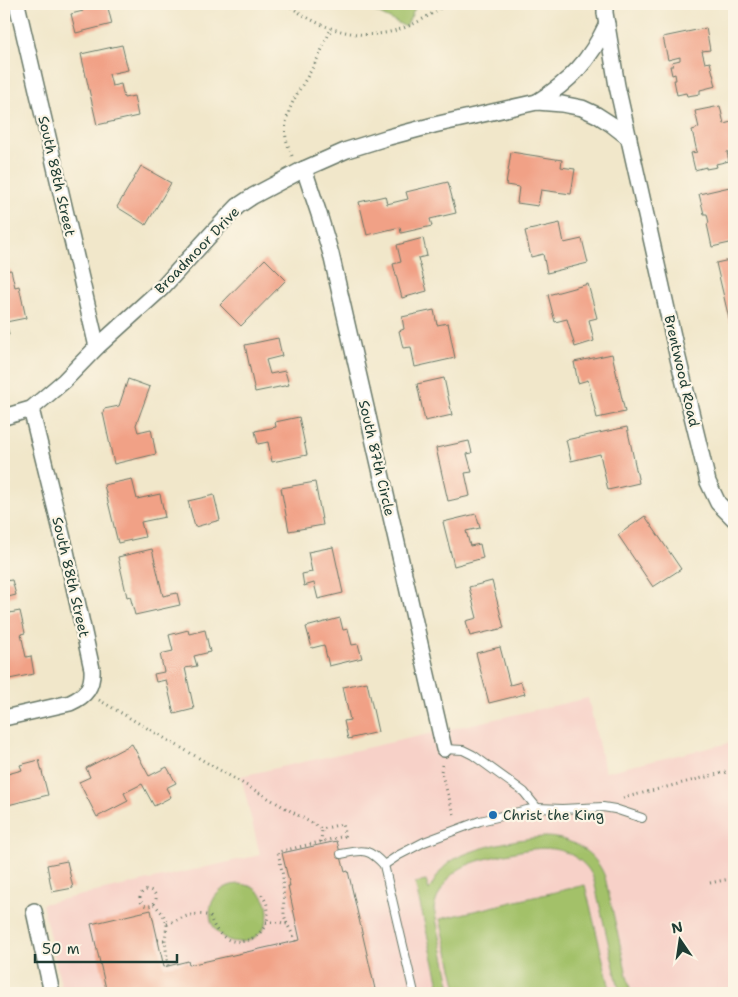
<svg xmlns="http://www.w3.org/2000/svg" width="738" height="997" viewBox="0 0 738 997" font-family="'Shantell Sans',sans-serif">
<style>
.built{fill:#f7d1c8}
.green{fill:#a3c169;stroke:#617f4e}
.building{fill:#f1a186}
.lines{fill:none;stroke-linecap:round;stroke-linejoin:round}
.service-casing{stroke:#687868;stroke-width:10}
.minor-casing{stroke:#687868;stroke-width:18}
.path{stroke:#687868;stroke-width:3;stroke-dasharray:1 4;stroke-linecap:butt}
.service{stroke:#fff;stroke-width:8}
.minor{stroke:#fff;stroke-width:15}
.poi-dot{fill:#1f6fb2;stroke:#fcf5e5;stroke-width:2}
.labels{text-anchor:middle;stroke-width:4.5;stroke-linejoin:round;paint-order:stroke}
.street-label{font-size:14px;fill:#1f3d34;stroke:#fcf5e5}
.poi-label{font-size:14px;fill:#1f3d34;stroke:#fcf5e5;text-anchor:start}
</style>
<rect width="100%" height="100%" fill="#fcf5e5"/>
<filter id="ink" filterUnits="userSpaceOnUse"><feTurbulence type="fractalNoise" baseFrequency=".02" numOctaves="2"/><feDisplacementMap in="SourceGraphic" scale="10" xChannelSelector="R" yChannelSelector="G"/><feConvolveMatrix kernelMatrix="1 2 1 2 8 2 1 2 1" color-interpolation-filters="sRGB"/></filter>
<filter id="wash" filterUnits="userSpaceOnUse"><feTurbulence type="fractalNoise" baseFrequency=".0096" numOctaves="4" result="noise"/><feDisplacementMap in="SourceGraphic" scale="20" xChannelSelector="R" yChannelSelector="G"/><feGaussianBlur stdDeviation="1.12" result="paint"/><feColorMatrix in="noise" values="0 0 0 0 0 0 0 0 0 0 0 0 0 0 0 0 0 1.4 0 .05"/><feComposite in="paint" operator="in"/></filter>
<g filter="url(#wash)">
<rect width="100%" height="100%" fill="#f1e7ca"/>
<polygon class="built" points="588,698 605,772 734,742 734,993 63,993 42,904 260,855 241,776"/>
<g class="green">
<polygon points="360,4 417,4 406,27"/>
<path d="M545 837C570 837 596 852 605 877L631 993H620L594 881C591 870 584 863 575 857 551 842 526 850 501 855 486 859 467 862 454 873 445 881 436 897 434 909L452 993H441L415 883 426 881 429 890C435 880 440 869 450 862 470 848 520 838 545 837Z"/>
<circle cx="239" cy="913" r="29"/>
<polygon points="585,885 611,993 458,993 440,919"/>
</g>
<g id="blocks">
<g class="building">
<polygon points="81,4 107,4 112,24 76,33 71,14 83,11"/>
<polygon points="706,28 710,50 702,51 705,63 710,62 716,86 700,90 700,94 687,96 686,93 677,95 674,80 676,80 675,74 672,75 670,66 673,66 672,62 680,60 680,57 668,60 663,37"/>
<polygon points="122,45 128,70 109,74 112,86 121,84 124,98 134,96 138,116 97,125 81,54"/>
<polygon points="720,106 724,124 731,122 733,132 734,131 734,151 727,152 729,161 716,164 717,167 706,169 706,167 695,170 691,153 697,152 692,130 699,128 695,111"/>
<polygon points="511,152 562,160 561,167 575,169 571,194 541,190 538,206 517,203 519,187 506,185"/>
<polygon points="141,166 171,183 146,225 117,207"/>
<polygon points="448,182 456,213 430,219 432,226 401,233 400,227 367,235 359,202 385,196 387,204 408,199 406,192"/>
<polygon points="734,186 734,242 712,247 707,224 709,223 707,214 704,214 699,194"/>
<polygon points="560,223 564,243 582,239 588,263 547,273 543,254 531,257 525,231"/>
<polygon points="423,238 427,256 418,258 427,291 402,298 393,264 401,262 397,245"/>
<polygon points="265,259 286,280 241,326 220,305"/>
<polygon points="734,259 734,322 730,323 716,263"/>
<polygon points="11,270 15,287 19,286 26,318 6,322 9,335 4,336 4,271"/>
<polygon points="588,284 597,318 589,320 594,341 575,347 567,319 555,322 548,295"/>
<polygon points="434,310 437,325 448,323 455,358 415,367 411,347 403,348 399,331 404,329 402,317"/>
<polygon points="278,338 282,356 266,360 270,374 285,371 289,385 255,392 245,345"/>
<polygon points="612,354 625,412 597,418 588,380 578,383 574,362"/>
<polygon points="444,378 452,415 425,421 417,384"/>
<polygon points="128,379 150,387 136,425 138,432 151,429 156,454 114,464 103,413 104,409 119,406"/>
<polygon points="299,417 307,455 272,462 268,442 258,444 255,431 276,427 275,422"/>
<polygon points="627,427 639,483 608,490 600,454 571,461 566,440"/>
<polygon points="469,441 472,453 467,454 472,472 465,473 470,496 448,501 436,448"/>
<polygon points="132,479 137,499 160,494 165,517 141,522 145,537 118,543 104,485"/>
<polygon points="315,482 323,525 289,531 281,488"/>
<polygon points="214,495 220,520 195,527 188,501"/>
<polygon points="476,514 480,528 466,531 470,546 480,544 483,558 454,566 443,522"/>
<polygon points="645,516 681,569 653,587 618,535"/>
<polygon points="333,547 343,593 318,599 314,583 304,586 302,574 312,572 308,552"/>
<polygon points="152,549 163,596 177,593 180,605 135,615 130,596 127,597 118,557"/>
<polygon points="12,580 16,595 4,598 4,581"/>
<polygon points="492,581 504,628 470,636 466,621 477,618 469,587"/>
<polygon points="733,605 734,605 734,621 731,621"/>
<polygon points="20,611 25,633 21,634 26,657 31,656 34,674 4,680 4,614"/>
<polygon points="340,618 343,630 348,629 352,645 358,644 362,658 329,666 324,645 312,648 306,627"/>
<polygon points="188,630 189,634 205,630 210,652 194,656 197,666 185,668 194,709 174,714 166,680 156,682 154,674 164,672 160,654 173,651 169,635"/>
<polygon points="500,647 510,685 521,682 525,694 489,703 476,653"/>
<polygon points="367,682 378,732 348,739 344,721 350,720 343,687"/>
<polygon points="132,744 149,776 167,767 176,783 166,788 171,797 154,806 142,784 124,793 128,801 97,817 79,782 90,777 86,768"/>
<polygon points="39,760 48,795 4,806 4,775 22,770 20,765"/>
<polygon points="337,841 345,872 348,871 375,989 358,993 107,993 91,924 151,910 164,967 188,961 189,965 300,940 288,886 290,886 282,853"/>
<polygon points="67,861 73,888 52,892 47,865"/>
</g>
</g>
</g>
<g filter="url(#ink)">
<use href="#blocks" fill-opacity="0" stroke="#687868" stroke-width="1"/>
<g class="lines">
<g class="service-casing">
<g id="service">
<polyline points="444,749 463,750 473,755 524,792 537,808"/>
<path d="M341 854C362 850 368 847 384 865L414 993"/>
<polyline points="384,865 399,855 424,842 480,821 527,810 537,808 562,809 603,807 615,809 642,818"/>
</g>
</g>
<g class="minor-casing">
<g id="minor">
<polyline points="17,4 97,347"/>
<polyline points="605,4 605,13 617,86 677,354 708,482 718,503 734,519"/>
<path d="M537 102C571 81 590 60 607 24"/>
<polyline points="304,169 319,214 331,254 444,749"/>
<polyline points="4,417 31,409 64,381 97,347 162,288 213,232 238,206 253,196 304,169 347,150 389,137 434,125 537,102 562,104 582,108 597,115 611,124 629,138"/>
<path d="M4 718 70 703C86 696 93 687 92 669L66 551 31 409"/>
<polyline points="34,911 52,993"/>
</g>
</g>
<g class="path">
<path d="M287 4C321 30 363 44 406 27 420 22 433 13 446 4"/>
<path d="M292 156C290 150 287 144 286 138 282 111 301 89 313 67 320 55 325 42 331 29"/>
<polyline points="99,700 152,731 322,829 342,824 346,840"/>
<polyline points="442,765 441,772 455,817"/>
<polyline points="623,798 734,770"/>
<polyline points="321,842 322,829"/>
<polyline points="733,850 734,855"/>
<polyline points="710,883 734,878"/>
<circle cx="148" cy="898" r="8"/>
<polyline points="154,904 163,914 167,924 165,940 168,966"/>
<polyline points="266,922 279,922 287,924"/>
<path d="M167 924C183 918 192 911 210 916 223 961 276 940 267 905 266 901 263 897 261 894"/>
<polyline points="158,940 165,940"/>
<polyline points="296,941 293,935 287,924 284,915 283,876 278,852 345,836"/>
</g>
<use href="#service" class="service"/>
<use href="#minor" class="minor"/>
</g>
</g>
<circle class="poi-dot" cx="493" cy="815" r="5"/>
<g class="labels">
<g class="street-label">
<text transform="translate(57 176) rotate(77)" y="5">South 88th Street</text>
<text transform="translate(197 250) rotate(-46)" y="5">Broadmoor Drive</text>
<text transform="translate(682 371) rotate(77)" y="5">Brentwood Road</text>
<text transform="translate(377 458) rotate(77)" y="5">South 87th Circle</text>
<text transform="translate(71 577) rotate(77)" y="5">South 88th Street</text>
</g>
<g class="poi-label">
<text x="503" y="820">Christ the King</text>
</g>
</g>
<rect width="738" height="997" fill="none" stroke="#fcf5e5" stroke-width="20"/>
<g transform="translate(680 940) rotate(347)" stroke="#fcf5e5" stroke-width="4" paint-order="stroke">
<path d="M0-4L9 19L0 12L-9 19Z" fill="#1f3d34"/>
<text y="-8" font-size="14" font-weight="bold" text-anchor="middle" fill="#1f3d34">N</text>
</g>
<path d="M35 954v8h142v-8" fill="none" stroke="#1f3d34" stroke-width="2.5"/>
<text x="42" y="954" font-size="15" fill="#1f3d34" stroke="#fcf5e5" stroke-width="4" paint-order="stroke">50 m</text>
</svg>
